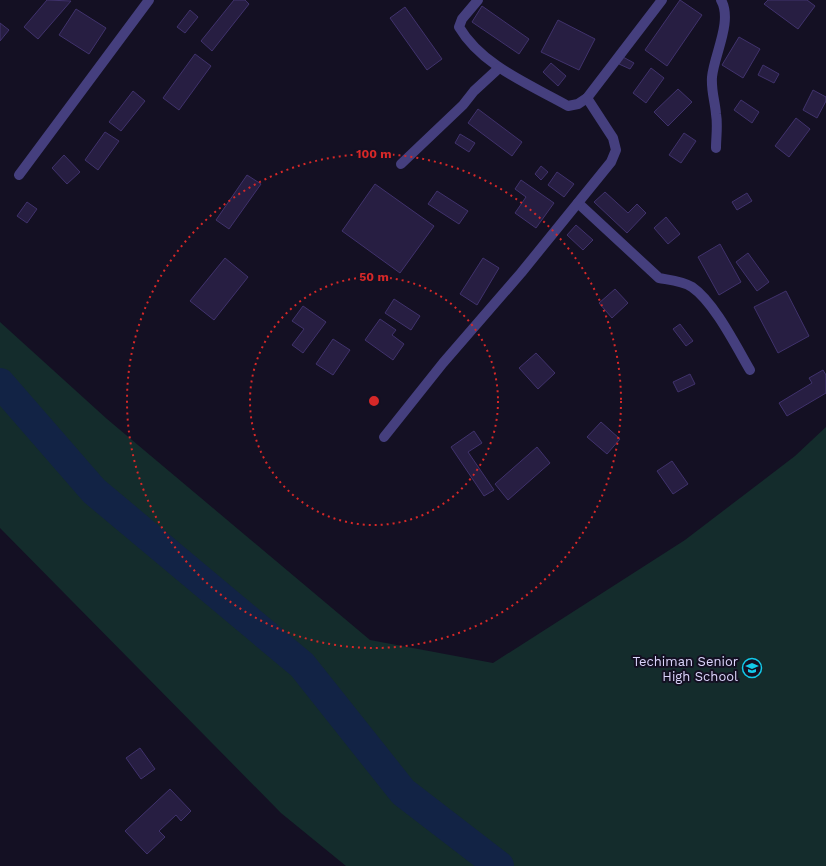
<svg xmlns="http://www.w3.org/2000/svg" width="826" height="866" viewBox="0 0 826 866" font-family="'Work Sans',sans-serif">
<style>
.green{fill:#142c2c}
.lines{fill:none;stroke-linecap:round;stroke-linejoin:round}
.river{stroke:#122345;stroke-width:30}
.building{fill:#271e42;stroke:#40326c}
.minor{stroke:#453f7e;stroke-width:10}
.ring{fill:none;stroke:#d62828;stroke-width:2;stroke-dasharray:2 4}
.labels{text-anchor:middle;stroke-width:4;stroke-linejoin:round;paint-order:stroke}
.poi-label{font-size:13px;fill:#dcd5fc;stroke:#141023;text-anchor:end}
.centre{fill:#d62828;stroke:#141023;stroke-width:2}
.ring-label{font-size:12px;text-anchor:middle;font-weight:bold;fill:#d62828;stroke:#141023;stroke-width:4;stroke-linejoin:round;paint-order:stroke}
</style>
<rect width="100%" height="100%" fill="#141023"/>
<polygon class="green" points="0,322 107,419 370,640 493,663 685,540 795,456 826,427 826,866 346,866 281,813 0,528"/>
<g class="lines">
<polyline class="river" points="0,383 94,491 302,665 403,792 499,866"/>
</g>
<g class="building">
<polygon points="47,0 71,1 38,39 24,27"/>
<polygon points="234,0 245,0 249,4 212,51 201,41"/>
<polygon points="680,0 702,15 667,66 645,50"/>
<polygon points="768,0 807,0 815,6 798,29 764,4"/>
<polygon points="482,6 529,39 519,54 472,22"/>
<polygon points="405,7 442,59 427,70 390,18"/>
<polygon points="76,9 106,28 89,54 59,35"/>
<polygon points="190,10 198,17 185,33 177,27"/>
<polygon points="558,20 595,39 579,70 541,52"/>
<polygon points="0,23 9,30 0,41"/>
<polygon points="739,37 760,49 743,78 722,65"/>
<polygon points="195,54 211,66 179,110 163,98"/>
<polygon points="623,57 634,63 630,69 619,64"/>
<polygon points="551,63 566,76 558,86 543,72"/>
<polygon points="763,65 779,74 774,83 758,75"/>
<polygon points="651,68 664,78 646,103 633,93"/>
<polygon points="678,89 692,102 668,126 654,112"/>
<polygon points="813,90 826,97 826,101 817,118 803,110"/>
<polygon points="133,91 145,101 121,131 109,122"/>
<polygon points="741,100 759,112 752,123 734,110"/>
<polygon points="478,109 522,142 512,156 468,123"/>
<polygon points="796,118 810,129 789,157 775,146"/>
<polygon points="105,132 119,141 98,170 85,160"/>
<polygon points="684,133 696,141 681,163 669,155"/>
<polygon points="460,134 475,143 469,152 455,143"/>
<polygon points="64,155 80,172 67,184 52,168"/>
<polygon points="541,166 548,172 541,180 535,174"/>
<polygon points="557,172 574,184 564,197 548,185"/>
<polygon points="247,175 261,184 229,229 216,220"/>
<polygon points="521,180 554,203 536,228 515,213 526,197 515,189"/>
<polygon points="375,184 434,226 400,273 342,231"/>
<polygon points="437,191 468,211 459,224 428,204"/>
<polygon points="605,192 628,213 637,204 646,213 627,233 594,202"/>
<polygon points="747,193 752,201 737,210 732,202"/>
<polygon points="27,202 37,209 27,223 17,216"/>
<polygon points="666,217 680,234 668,244 654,228"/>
<polygon points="576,225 593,240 583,250 567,235"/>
<polygon points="720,244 741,282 719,295 698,257"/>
<polygon points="748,253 769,282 757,291 736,262"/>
<polygon points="225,258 248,277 214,320 190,301"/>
<polygon points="483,258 499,268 477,305 460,294"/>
<polygon points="615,289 628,303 612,318 599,303"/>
<polygon points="786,291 809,336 778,353 754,307"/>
<polygon points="394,299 420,316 411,330 385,313"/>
<polygon points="303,306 326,322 303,353 292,345 304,329 292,321"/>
<polygon points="380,319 396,330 392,335 404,344 393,360 365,340"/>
<polygon points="680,324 693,341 686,346 673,329"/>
<polygon points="333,339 350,350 333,375 316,364"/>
<polygon points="536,353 555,373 538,389 519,368"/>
<polygon points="823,370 826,375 826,393 787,416 779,403 812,383 809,378"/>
<polygon points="690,374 695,384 678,392 673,382"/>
<polygon points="601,422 620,439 607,454 587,437"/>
<polygon points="474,431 482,443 468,452 494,490 484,496 451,447"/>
<polygon points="537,447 550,463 508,500 495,484"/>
<polygon points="672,461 688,484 673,494 657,471"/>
<polygon points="140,748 155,769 141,779 126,758"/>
<polygon points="170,789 191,811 181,821 176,815 159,831 165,837 147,854 125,831"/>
</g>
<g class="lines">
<g class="minor">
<path d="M478 0 462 19 459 27C482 66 531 85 568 106L578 104 587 98 662 0"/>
<path d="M716 148C716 137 718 125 716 114 715 101 711 91 712 77 714 55 733 21 721 0"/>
<polyline points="401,164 463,105 474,91 499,68"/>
<polyline points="19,175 149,0"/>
<path d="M578 203 659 278C670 280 683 281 692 287 714 302 736 346 750 370"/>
<polyline points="384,437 443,363 521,273 611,162 616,150 613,138 587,98"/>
</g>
</g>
<g class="ring">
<circle cx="374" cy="401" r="124"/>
<circle cx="374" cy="401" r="247"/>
</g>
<defs>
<g id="school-ring" transform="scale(1)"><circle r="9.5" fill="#141023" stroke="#13caea" stroke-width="1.5"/><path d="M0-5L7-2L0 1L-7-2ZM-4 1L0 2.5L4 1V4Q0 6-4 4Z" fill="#13caea"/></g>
</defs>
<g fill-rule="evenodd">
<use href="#school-ring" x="752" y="668"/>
</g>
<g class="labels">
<g class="poi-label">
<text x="738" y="666">Techiman Senior<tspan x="738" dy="15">High School</tspan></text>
</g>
</g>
<circle cx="374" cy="401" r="6" class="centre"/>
<g class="ring-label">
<text x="374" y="158">100 m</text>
<text x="374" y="281">50 m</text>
</g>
</svg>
